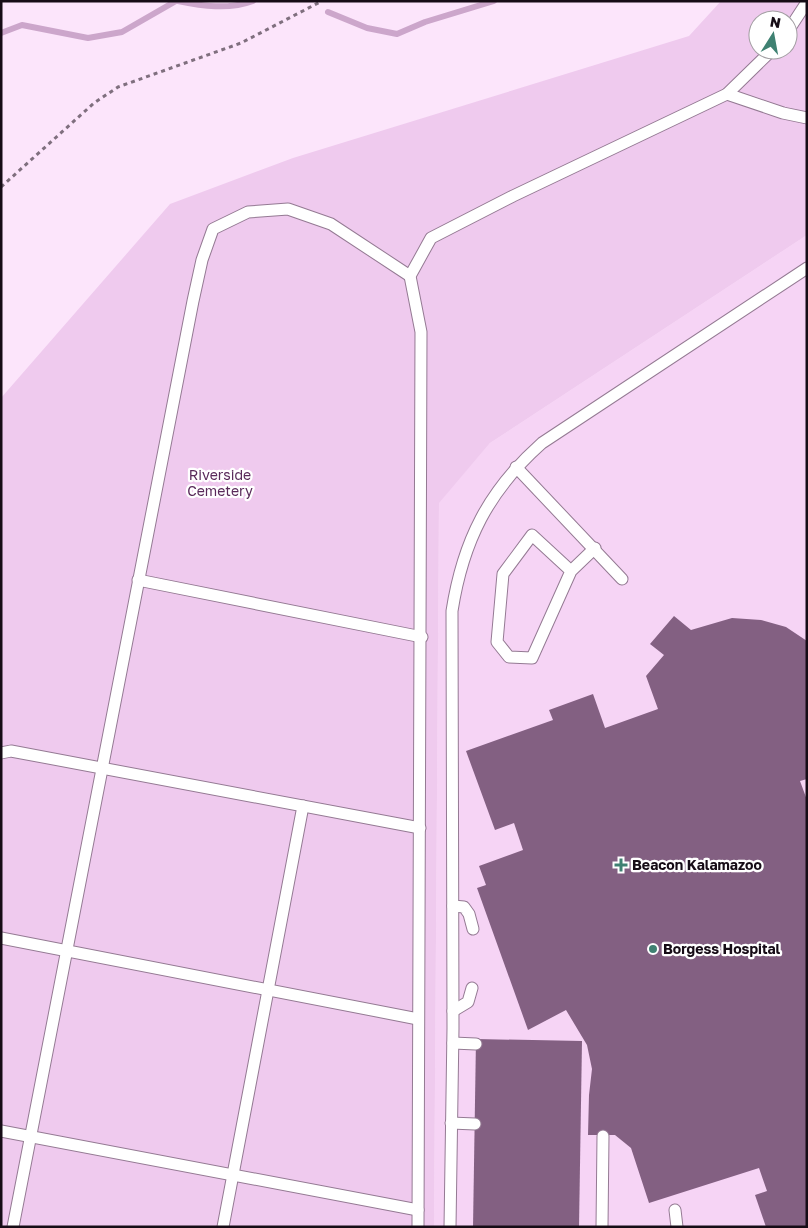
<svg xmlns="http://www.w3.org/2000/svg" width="808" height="1228" viewBox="0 0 808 1228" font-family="'Golos Text',sans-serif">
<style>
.built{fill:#f6d4f5}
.green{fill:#efcaee;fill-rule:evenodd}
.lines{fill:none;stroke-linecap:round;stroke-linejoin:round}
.stream{stroke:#cca6cb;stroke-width:6}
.building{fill:#836082}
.lane-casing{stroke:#947a93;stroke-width:13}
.path{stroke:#7f6f7e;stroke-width:3;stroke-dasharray:4 4;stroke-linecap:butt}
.lane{stroke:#fff;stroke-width:11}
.poi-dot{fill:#3f8172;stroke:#fff;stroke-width:2}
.labels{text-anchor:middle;stroke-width:4.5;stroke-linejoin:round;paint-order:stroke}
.park-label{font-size:14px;fill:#592a5a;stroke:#fff}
.poi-label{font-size:14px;font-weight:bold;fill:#160c16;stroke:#fff;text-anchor:start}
</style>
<rect width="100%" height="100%" fill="#fce5fb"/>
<polygon class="built" points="807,235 807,1227 434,1227 439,502 490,443"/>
<path class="green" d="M721 1H807V235L490 443 439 503 434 1227H1V398L170 204 293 158 689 36ZM758 20H788V50H758Z"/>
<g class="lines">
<g class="stream">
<path d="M178 1C202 6 229 10 253 1"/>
<polyline points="328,12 367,28 397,34 425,22 494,1"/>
<polyline points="1,33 22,25 88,38 122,32 176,1"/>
</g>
</g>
<g class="building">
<polygon points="674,616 691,630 732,618 761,620 786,627 807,641 807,779 800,781 807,800 807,1227 766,1227 755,1195 767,1191 759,1168 649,1203 631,1148 615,1135 588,1135 589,1095 592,1069 587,1045 566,1010 528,1030 477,888 486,885 479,866 523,850 514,823 495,830 466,751 553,720 549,710 593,694 605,728 658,709 646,676 664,655 650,644"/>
<polygon points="476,1039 582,1041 579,1227 473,1227"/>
</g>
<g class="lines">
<g class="lane-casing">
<g id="lane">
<polyline points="788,31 807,2"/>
<polyline points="727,94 783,113 807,118"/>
<polyline points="516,467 622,579"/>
<polyline points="571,571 532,535 503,574 497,642 509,657 532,658 571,571 595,548"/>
<polyline points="138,580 422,637"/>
<polyline points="1,753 11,751 420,828"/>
<polyline points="453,906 464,907 469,914 473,929"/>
<polyline points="1,938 418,1019"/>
<polyline points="453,1011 468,1002 472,988"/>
<polyline points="453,1043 476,1044"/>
<polyline points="451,1123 475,1124"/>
<polyline points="1,1131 418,1210"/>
<polyline points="675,1210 677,1227"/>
<polyline points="13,1227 193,301 202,260 213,229 248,212 288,209 331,224 410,276"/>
<polyline points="223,1227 303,806"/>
<polyline points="418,1227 421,332 410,276 431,238 513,196 727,94 772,50"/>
<path d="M450 1227 453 1028 452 611C463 541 488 491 542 443L807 268"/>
<polyline points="602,1227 603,1136"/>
</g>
</g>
<polyline class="path" points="1,187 94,103 118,87 241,43 322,1"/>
<use href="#lane" class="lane"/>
</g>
<g class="poi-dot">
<path d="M618.5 857.5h5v5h5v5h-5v5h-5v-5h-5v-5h5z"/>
<circle cx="653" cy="949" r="5"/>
</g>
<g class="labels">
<g class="park-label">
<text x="220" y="480">Riverside<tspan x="220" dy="16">Cemetery</tspan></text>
</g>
<g class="poi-label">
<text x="632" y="870">Beacon Kalamazoo</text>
<text x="663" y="954">Borgess Hospital</text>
</g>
</g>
<rect width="808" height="1228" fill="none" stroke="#160c16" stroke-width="5"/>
<g transform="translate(773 35) rotate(11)"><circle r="24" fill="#ffffff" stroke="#a29ea2"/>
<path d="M0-4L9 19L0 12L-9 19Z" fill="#3f8172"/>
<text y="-8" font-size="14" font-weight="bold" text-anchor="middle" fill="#160c16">N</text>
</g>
</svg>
